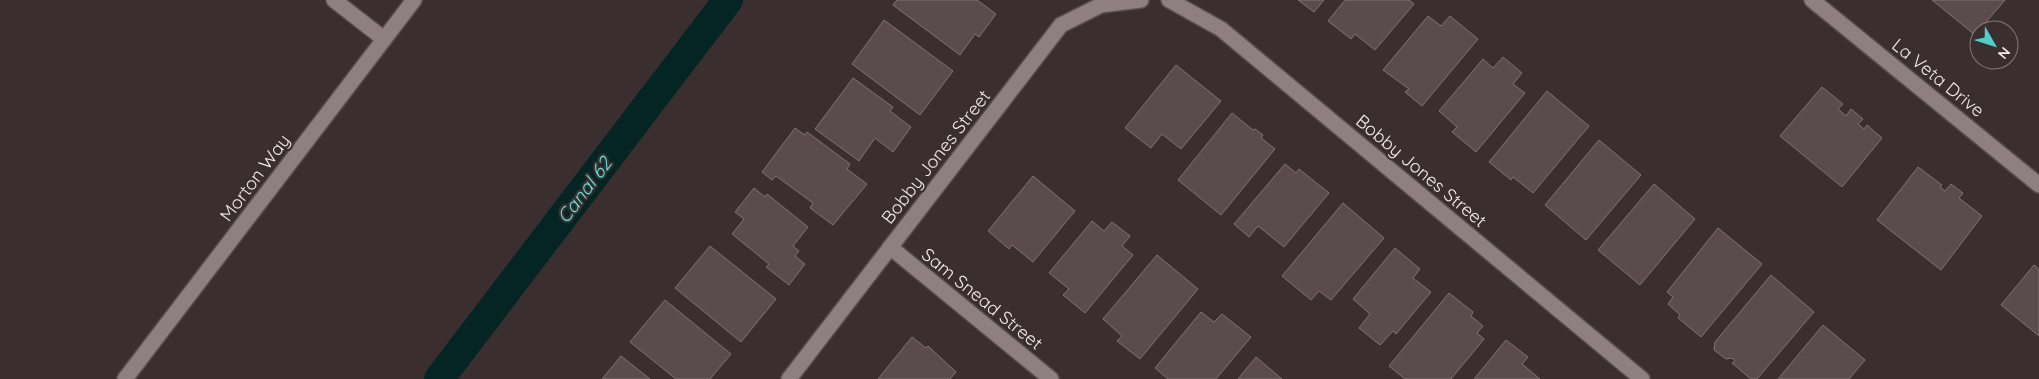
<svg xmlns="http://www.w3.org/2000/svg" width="2039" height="379" viewBox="0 0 2039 379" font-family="Quicksand,sans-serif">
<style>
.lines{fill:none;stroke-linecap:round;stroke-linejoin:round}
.canal{stroke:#042524;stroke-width:30}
.building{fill:#5a4c4d;stroke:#817373}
.minor-casing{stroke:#584e4e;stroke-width:18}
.minor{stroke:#8e8080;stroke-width:15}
.labels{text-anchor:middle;stroke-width:4.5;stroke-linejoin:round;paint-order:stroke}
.street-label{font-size:18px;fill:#f4ecec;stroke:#3a2e2f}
.water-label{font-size:19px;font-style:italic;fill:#5bebe9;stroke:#3a2e2f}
</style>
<rect width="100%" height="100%" fill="#3a2e2f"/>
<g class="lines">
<polyline class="canal" points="439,379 728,0"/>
</g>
<g class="building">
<polygon points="897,0 977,0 996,14 979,37 975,34 960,55 893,5"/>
<polygon points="1298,0 1324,0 1314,12"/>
<polygon points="1345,0 1409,0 1414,4 1375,50 1355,34 1351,39 1328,21"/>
<polygon points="1932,0 2005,0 1975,35"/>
<polygon points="1428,16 1441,26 1450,16 1478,39 1422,106 1405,92 1409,89 1383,70"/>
<polygon points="884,20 953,71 920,115 852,64"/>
<polygon points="1503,57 1522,73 1513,84 1525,93 1476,152 1452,132 1457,127 1439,111 1483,59 1493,68"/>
<polygon points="1176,65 1221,101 1181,149 1162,134 1151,148 1125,128"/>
<polygon points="853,78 893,107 890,111 911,127 893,152 875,138 859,161 815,129"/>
<polygon points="1822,87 1843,104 1838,109 1846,116 1851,109 1863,119 1858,124 1864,129 1867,125 1882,138 1842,187 1780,136"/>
<polygon points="1547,91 1589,126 1533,193 1513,177 1511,180 1489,162"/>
<polygon points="1232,113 1253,130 1255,129 1263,135 1261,138 1275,149 1221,215 1178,180"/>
<polygon points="795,128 805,135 807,132 850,164 847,169 867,184 833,225 810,208 813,203 776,176 772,180 762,172"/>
<polygon points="1599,140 1641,175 1586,240 1545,205"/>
<polygon points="1285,164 1296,173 1299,169 1329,193 1284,247 1258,226 1249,237 1234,224"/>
<polygon points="1918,167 1942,185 1940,187 1945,191 1951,184 1963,193 1959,198 1982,216 1941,270 1877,220"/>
<polygon points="1033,176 1075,211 1033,262 1012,245 1009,249 988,231"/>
<polygon points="1654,184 1695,219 1640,285 1598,250"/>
<polygon points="754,188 765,197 767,194 808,227 793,246 799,251 795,256 805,264 789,285 766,267 769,264 732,234 744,219 735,212"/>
<polygon points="1343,203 1384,238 1331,300 1319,291 1311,300 1282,276"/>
<polygon points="1092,221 1104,231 1112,222 1130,236 1122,246 1133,255 1085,313 1063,295 1069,289 1049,273"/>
<polygon points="1718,228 1762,264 1701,337 1678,318 1680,315 1668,304 1673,297 1667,292"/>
<polygon points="710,246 776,299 741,342 675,288"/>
<polygon points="1395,248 1420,269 1413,278 1431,292 1396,334 1393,331 1380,345 1359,328 1370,314 1353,299"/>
<polygon points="1157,255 1198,289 1140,359 1117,341 1122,336 1103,319"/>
<polygon points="2034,265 2039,269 2039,336 2001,305"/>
<polygon points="1771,275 1814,312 1757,379 1751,379 1732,363 1735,361 1732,358 1726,359 1714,350 1715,342"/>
<polygon points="1449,293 1473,312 1471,316 1483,326 1477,333 1484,339 1451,379 1405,379 1389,366"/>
<polygon points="665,300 731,354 710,379 676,379 630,342"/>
<polygon points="1201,312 1214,322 1222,314 1251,337 1216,379 1168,379 1155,368"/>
<polygon points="1823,325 1865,360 1849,379 1778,379"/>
<polygon points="912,337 926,348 928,346 956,372 950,379 878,379"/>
<polygon points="1506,340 1528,357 1522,364 1540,379 1474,379"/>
<polygon points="621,356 650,379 602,379"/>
<polygon points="1256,357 1282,379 1238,379"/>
</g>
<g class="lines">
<g class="minor-casing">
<g id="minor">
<polyline points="334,0 384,39"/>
<polyline points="1169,0 1221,29 1642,379"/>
<polyline points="1812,0 2039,185"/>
<polyline points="890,247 1051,379"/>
<polyline points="125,379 414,0"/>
<polyline points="789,379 1061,25 1101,5 1141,0"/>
</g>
</g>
<use href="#minor" class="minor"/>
</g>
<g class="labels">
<g class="street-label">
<text transform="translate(1938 78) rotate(39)" y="6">La Veta Drive</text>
<text transform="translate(936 157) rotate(-52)" y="6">Bobby Jones Street</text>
<text transform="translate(1421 171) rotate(40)" y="6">Bobby Jones Street</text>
<text transform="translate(255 178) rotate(-53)" y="6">Morton Way</text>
<text transform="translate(982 299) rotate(39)" y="6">Sam Snead Street</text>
</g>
<g class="water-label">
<text transform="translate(584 190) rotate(-53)" y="7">Canal 62</text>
</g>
</g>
<g transform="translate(1994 45) rotate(129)"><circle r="24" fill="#3a2e2f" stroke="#847a7b"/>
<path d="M0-4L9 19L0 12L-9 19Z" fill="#52cdcc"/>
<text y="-8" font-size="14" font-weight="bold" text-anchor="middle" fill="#f4ecec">N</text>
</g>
</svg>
